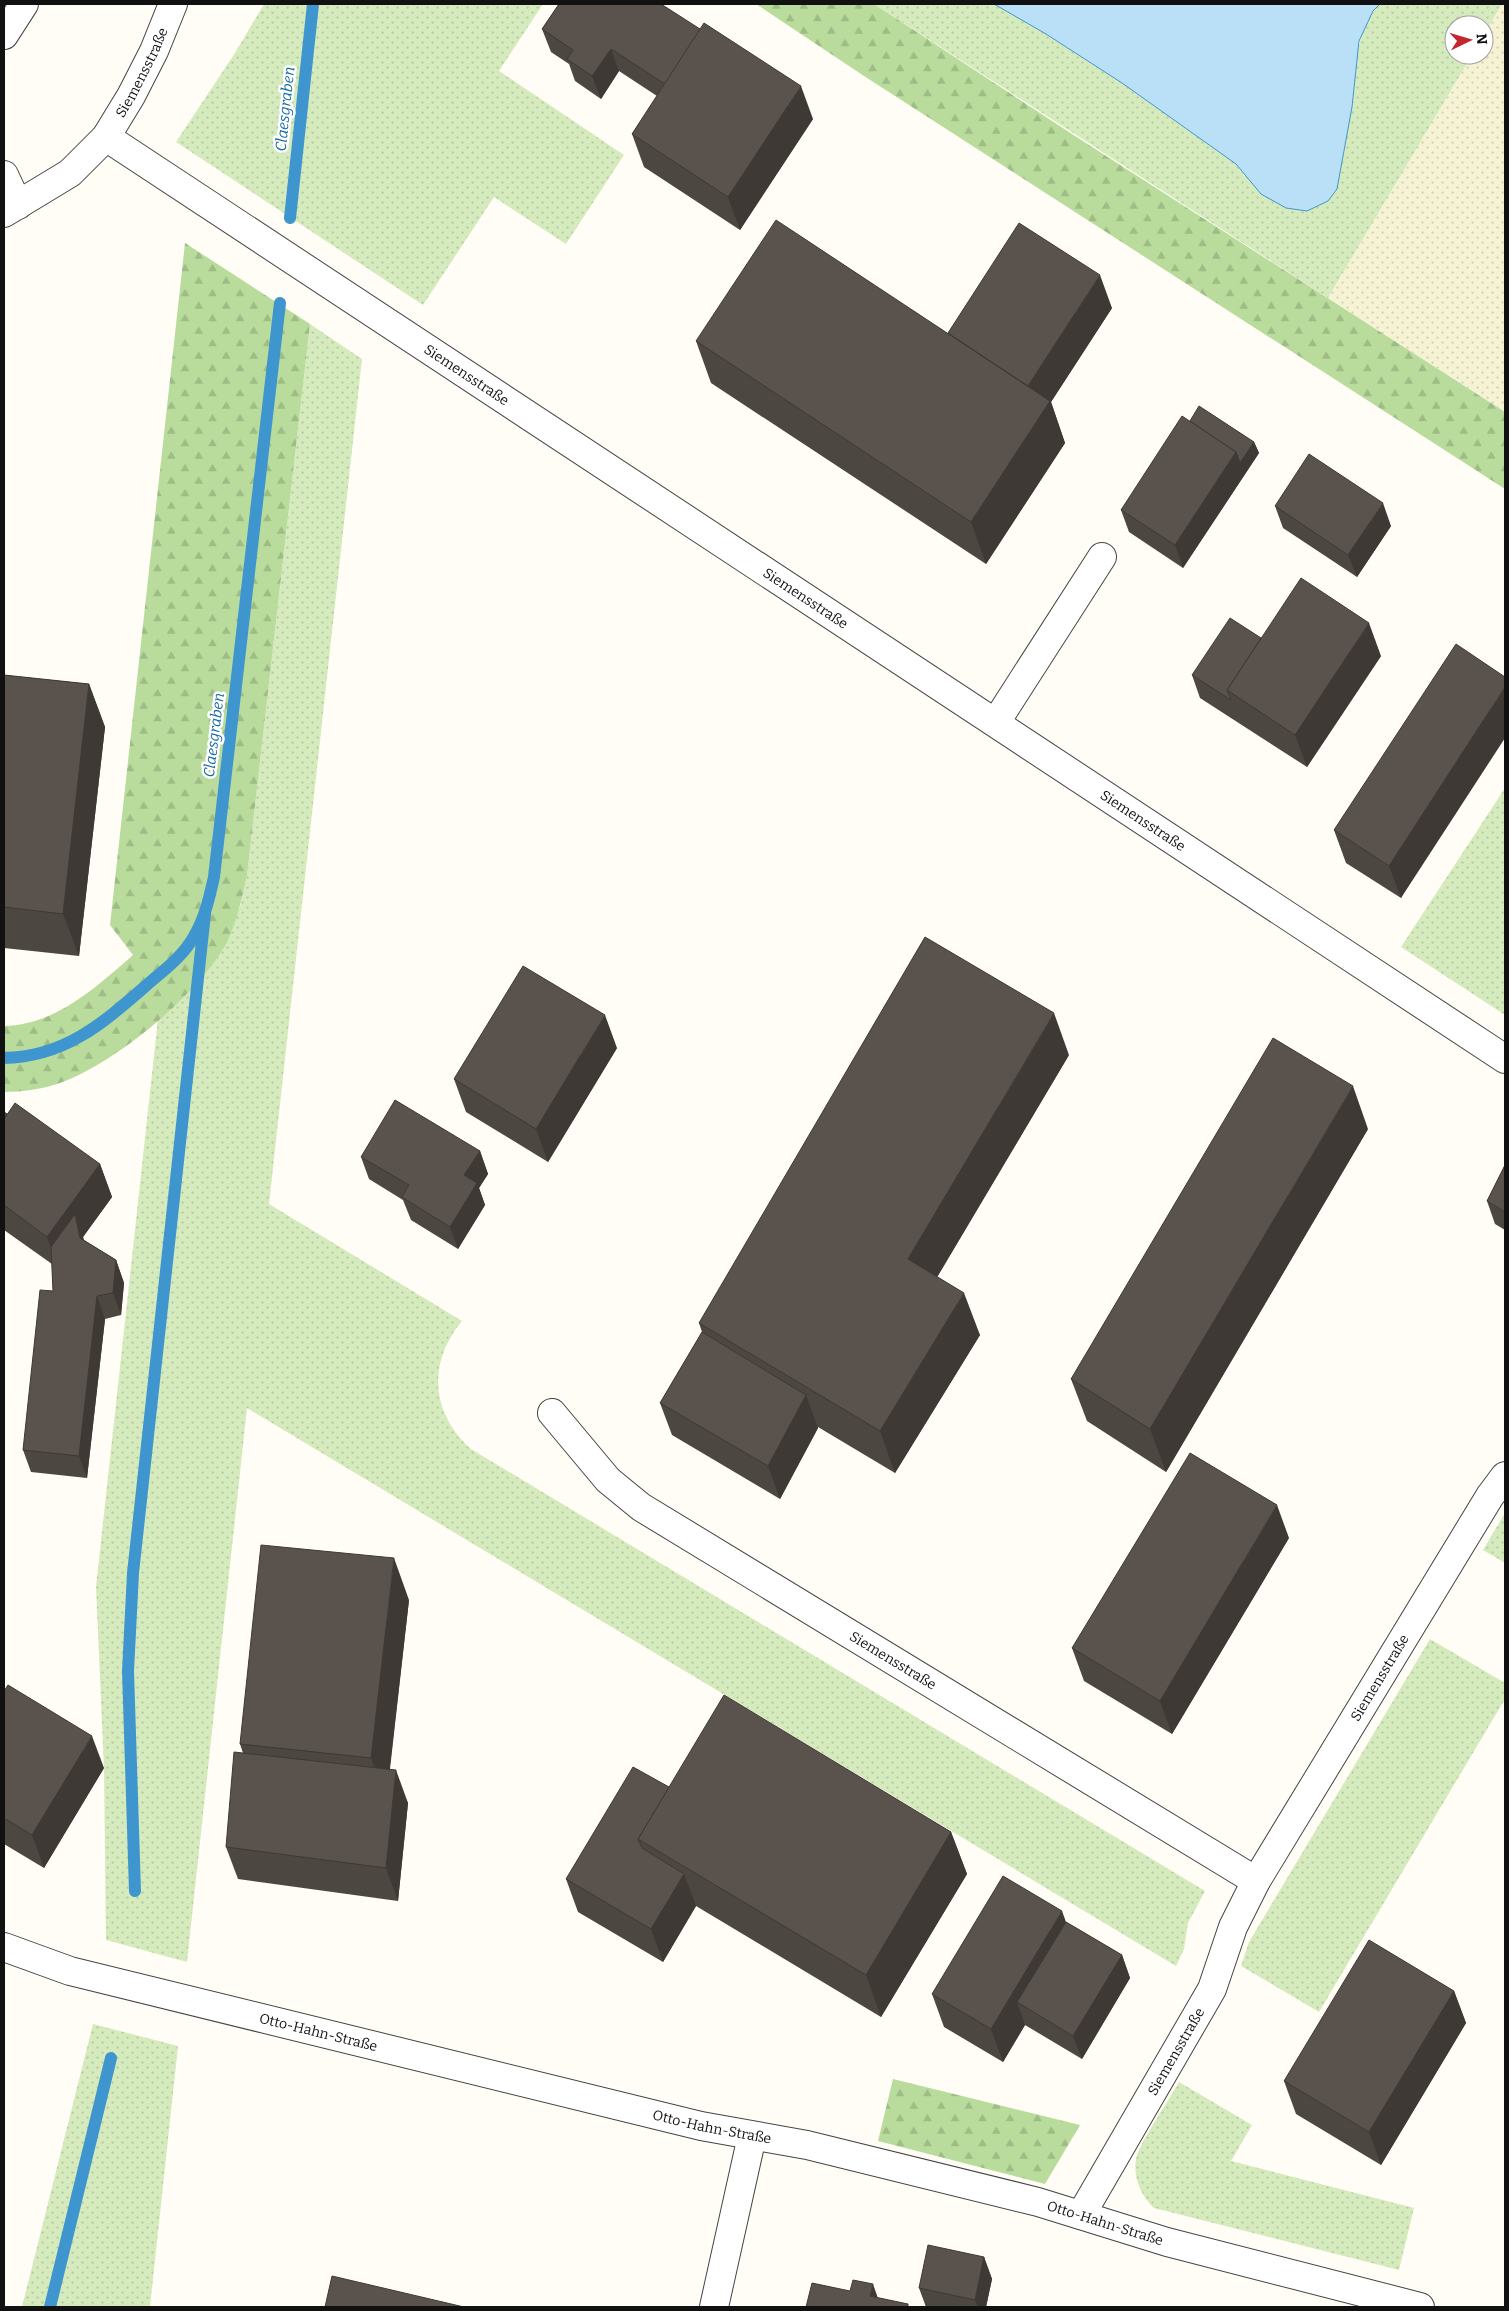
<svg xmlns="http://www.w3.org/2000/svg" width="1509" height="2311" viewBox="0 0 1509 2311" font-family="Bitter,serif">
<style>
.farmland{fill:url(#farmland-dots)}
.grass{fill:url(#grass-dots)}
.forest{fill:url(#forest-firs)}
.water{fill:#b9e0f7;stroke:#3f96cf}
.lines{fill:none;stroke-linecap:round;stroke-linejoin:round}
.stream{stroke:#3f96cf;stroke-width:12}
.minor-casing{stroke:#444;stroke-width:30}
.minor{stroke:#fff;stroke-width:28}
.wall{fill:#4d4742}
.shaded-wall{fill:#3f3936}
.building{fill:#5a524d;stroke:#3f3936}
.labels{text-anchor:middle;stroke-width:5;stroke-linejoin:round;paint-order:stroke}
.street-label{font-size:14px;fill:#111;stroke:#fff}
.water-label{font-size:15px;font-style:italic;fill:#1768a6;stroke:#fff}
</style>
<defs>
<pattern id="farmland-dots" width="8" height="8" patternUnits="userSpaceOnUse" patternTransform="scale(1.25)"><rect width="8" height="8" fill="#f6f3d4"/><path d="M2 2h.1M6 6h.1" fill="none" stroke="#d2cfb5" stroke-width="1.8" stroke-linecap="round"/></pattern>
<pattern id="grass-dots" width="8" height="8" patternUnits="userSpaceOnUse" patternTransform="scale(1.25)"><rect width="8" height="8" fill="#d5ebbd"/><path d="M2 2h.1M6 6h.1" fill="none" stroke="#b6c8a1" stroke-width="1.8" stroke-linecap="round"/></pattern>
<pattern id="forest-firs" width="22" height="20" patternUnits="userSpaceOnUse" patternTransform="scale(1.25)"><rect width="22" height="20" fill="#b9dc9c"/><path d="M5 1l3.5 6h-7zM16 11l3.5 6h-7z" fill="#9ebc85"/></pattern>
</defs>
<rect width="100%" height="100%" fill="#fffdf5"/>
<polygon class="farmland" points="1502,4 1505,4 1505,412 1328,298 1472,55 1484,55 1484,35"/>
<g class="grass">
<polygon points="264,4 543,4 499,71 624,155 566,244 494,197 423,305 176,142 235,53"/>
<path d="M874 4H994L1046 34 1122 83 1236 164 1245 176 1352 107C1356 73 1354 29 1380 4H1502L1484 35V25H1454V55H1472L1328 298Z"/>
<path d="M310 324 362 359 269 1204 462 1321C427 1363 431 1413 471 1449L1205 1891 1188 1923 1184 1949 1176 1966 247 1408 187 1962 106 1940 104 1768 96 1587 158 1019 189 991 240 907 247 876Z"/>
<polygon points="1505,788 1505,1015 1401,947"/>
<polygon points="1505,1513 1505,1563 1483,1550"/>
<polygon points="1430,1639 1505,1683 1505,1699 1319,2012 1241,1966 1249,1942"/>
<polygon points="93,2024 178,2046 150,2307 22,2307"/>
<path d="M1179 2082 1252 2125 1231 2161 1414 2208 1399 2270 1154 2208C1141 2196 1133 2178 1136 2159 1139 2143 1170 2099 1179 2082Z"/>
</g>
<g class="forest">
<polygon points="756,4 874,4 1072,134 1505,412 1505,489 864,76"/>
<path d="M185 243 310 324 247 876C242 898 237 921 227 942 199 994 116 1063 60 1083 43 1089 22 1092 4 1092V1026C56 1025 96 987 133 955L110 925Z"/>
<polygon points="893,2079 1080,2125 1045,2184 878,2141"/>
</g>
<polygon class="water" points="994,4 1380,4 1373,11 1359,41 1352,107 1337,189 1328,201 1307,211 1286,208 1261,194 1236,164 1122,83 1046,34"/>
<g class="lines">
<g class="stream">
<polyline points="290,218 313,4"/>
<path d="M4 1058C66 1057 104 1022 148 984 164 970 183 956 193 938 205 918 209 899 214 877L280 303"/>
<polyline points="135,1891 128,1671 133,1573 205,914"/>
<polyline points="50,2307 111,2058"/>
</g>
<g class="minor-casing">
<g id="minor">
<polyline points="4,35 24,4"/>
<path id="s1" d="M106 137 1505 1059"/>
<polyline points="4,175 18,205"/>
<path id="s2" d="M4 213 70 173 106 137 131 96 154 51 173 4"/>
<polyline points="996,722 1102,557"/>
<path id="s3" d="M552 1413 608 1480 641 1507 1256 1881"/>
<path id="s4" d="M4 1947 70 1971 701 2126 807 2145 1038 2202 1167 2242 1420 2307"/>
<path id="s5" d="M1081 2215 1212 1989 1233 1927 1256 1881 1490 1496 1505 1476"/>
<polyline points="714,2307 752,2136"/>
</g>
</g>
<use href="#minor" class="minor"/>
</g>
<g class="wall">
<polygon points="559,4 813,119 740,230 644,167 632,134 657,96 619,71 601,99 575,81 569,64 551,52 542,29"/>
<polygon points="1112,308 1051,402 1065,443 986,564 711,383 696,341 948,333"/>
<polygon points="1190,421 1254,442 1259,453 1183,568 1129,532 1121,510"/>
<polygon points="1275,506 1391,526 1357,577 1283,528"/>
<polygon points="1261,638 1381,656 1307,767 1200,698 1192,675"/>
<polygon points="4,675 89,684 105,727 79,956 4,948"/>
<polygon points="1505,677 1401,898 1346,863 1334,830"/>
<polygon points="617,1048 548,1162 466,1112 454,1079"/>
<polygon points="1069,1055 937,1277 980,1335 895,1473 818,1427 818,1428 780,1499 672,1435 660,1403 702,1332 699,1323"/>
<polygon points="4,1112 100,1164 112,1197 83,1237 84,1240 116,1260 124,1283 121,1315 105,1319 87,1478 31,1472 23,1450 53,1291 52,1264 4,1230"/>
<polygon points="1368,1129 1166,1472 1087,1421 1071,1379"/>
<polygon points="480,1151 488,1174 479,1188 485,1205 458,1249 411,1220 403,1200 369,1179 361,1157"/>
<polygon points="1505,1165 1505,1230 1495,1224 1487,1201"/>
<polygon points="1289,1538 1172,1734 1084,1681 1072,1648"/>
<polygon points="409,1600 390,1769 408,1803 398,1901 238,1879 226,1847 243,1753 240,1744"/>
<polygon points="4,1691 104,1768 44,1868 4,1844"/>
<polygon points="669,1787 951,1832 967,1874 881,2017 696,1906 663,1962 578,1912 566,1879"/>
<polygon points="1066,1922 1122,1955 1130,1978 1082,2059 1025,2025 1003,2062 944,2027 932,1994"/>
<polygon points="1454,1991 1466,2023 1381,2165 1296,2114 1284,2081"/>
<polygon points="984,2257 992,2279 986,2307 926,2307 919,2288"/>
</g>
<g class="shaded-wall">
<polygon points="611,49 619,71 601,99 592,76"/>
<polygon points="801,86 813,119 740,230 728,197"/>
<polygon points="1100,275 1112,308 1051,402 1065,443 986,564 971,522 1025,390"/>
<polygon points="1254,442 1259,453 1183,568 1175,545 1236,452"/>
<polygon points="1383,503 1391,526 1357,577 1348,555"/>
<polygon points="1369,623 1381,656 1307,767 1295,735"/>
<polygon points="89,684 105,727 79,956 63,914"/>
<polygon points="1505,687 1505,738 1401,898 1389,866"/>
<polygon points="1054,1013 1069,1055 923,1301 908,1259"/>
<polygon points="605,1015 617,1048 548,1162 536,1129"/>
<polygon points="1353,1086 1368,1129 1166,1472 1150,1429"/>
<polygon points="480,1151 488,1174 479,1188 485,1205 458,1249 450,1227 464,1175"/>
<polygon points="100,1164 112,1197 83,1237 88,1261 59,1270 47,1237"/>
<polygon points="116,1260 124,1283 121,1315 113,1293"/>
<polygon points="964,1293 980,1335 895,1473 880,1431"/>
<polygon points="97,1296 105,1319 87,1478 79,1456"/>
<polygon points="806,1395 818,1428 780,1499 768,1466"/>
<polygon points="1277,1505 1289,1538 1172,1734 1160,1701"/>
<polygon points="394,1558 409,1600 386,1800 371,1758"/>
<polygon points="92,1736 104,1768 44,1868 32,1835"/>
<polygon points="396,1770 408,1803 398,1901 386,1868"/>
<polygon points="951,1832 967,1874 881,2017 866,1975"/>
<polygon points="684,1874 696,1906 663,1962 651,1929"/>
<polygon points="1062,1911 1074,1944 1017,2002 1025,2025 1003,2062 991,2029"/>
<polygon points="1122,1955 1130,1978 1082,2059 1073,2036"/>
<polygon points="1454,1991 1466,2023 1381,2165 1369,2132"/>
<polygon points="984,2257 992,2279 986,2307 978,2307 975,2300"/>
<polygon points="873,2284 881,2307 870,2296"/>
</g>
<g class="building">
<polygon points="559,4 661,4 700,29 665,84 611,49 592,76 567,59 573,50 542,29"/>
<polygon points="704,23 801,86 728,197 632,134"/>
<polygon points="776,220 1050,401 971,522 696,341"/>
<polygon points="1019,223 1100,275 1028,386 948,333"/>
<polygon points="1199,406 1254,442 1240,463 1236,452 1190,421"/>
<polygon points="1182,416 1236,452 1175,545 1121,510"/>
<polygon points="1309,454 1383,503 1348,555 1275,506"/>
<polygon points="1301,578 1369,623 1295,735 1227,690"/>
<polygon points="1230,618 1261,638 1227,690 1231,700 1192,675"/>
<polygon points="1456,644 1505,677 1505,687 1389,866 1334,830"/>
<polygon points="4,675 89,684 63,914 4,907"/>
<polygon points="925,937 1054,1013 908,1259 964,1293 880,1431 699,1323"/>
<polygon points="523,966 605,1015 536,1129 454,1079"/>
<polygon points="1273,1038 1353,1086 1150,1429 1071,1379"/>
<polygon points="395,1100 480,1151 464,1175 477,1183 450,1227 402,1197 409,1185 361,1157"/>
<polygon points="15,1103 100,1164 47,1237 4,1205 4,1119"/>
<polygon points="4,1112 7,1114 4,1119"/>
<polygon points="1505,1165 1505,1212 1487,1201"/>
<polygon points="75,1214 80,1238 116,1260 113,1293 97,1296 79,1456 23,1450 40,1290 53,1291 51,1247"/>
<polygon points="702,1332 806,1395 768,1466 660,1403"/>
<polygon points="1190,1453 1277,1505 1160,1701 1072,1648"/>
<polygon points="261,1545 394,1558 371,1758 240,1744"/>
<polygon points="8,1685 92,1736 32,1835 4,1818 4,1691"/>
<polygon points="724,1695 951,1832 866,1975 638,1839"/>
<polygon points="234,1752 396,1770 386,1868 226,1847"/>
<polygon points="633,1767 669,1787 638,1839 642,1848 684,1874 651,1929 566,1879"/>
<polygon points="1003,1876 1062,1911 991,2029 932,1994"/>
<polygon points="1066,1922 1122,1955 1073,2036 1017,2002"/>
<polygon points="1369,1940 1454,1991 1369,2132 1284,2081"/>
<polygon points="928,2245 984,2257 975,2300 919,2288"/>
<polygon points="332,2276 464,2307 325,2307"/>
<polygon points="853,2280 873,2284 870,2296 908,2304 908,2307 806,2307 812,2283 850,2291"/>
</g>
<g class="labels">
<g class="street-label">
<text dy="5" stroke="none"><textPath href="#s2" startOffset="202">Siemensstraße</textPath></text>
<text dy="5" stroke="none"><textPath href="#s1" startOffset="432">Siemensstraße</textPath></text>
<text dy="5" stroke="none"><textPath href="#s1" startOffset="838">Siemensstraße</textPath></text>
<text dy="5" stroke="none"><textPath href="#s1" startOffset="1242">Siemensstraße</textPath></text>
<text dy="5" stroke="none"><textPath href="#s3" startOffset="425">Siemensstraße</textPath></text>
<text dy="5" stroke="none"><textPath href="#s5" startOffset="616">Siemensstraße</textPath></text>
<text dy="5" stroke="none"><textPath href="#s4" startOffset="326">Otto-Hahn-Straße</textPath></text>
<text dy="5" stroke="none"><textPath href="#s5" startOffset="189">Siemensstraße</textPath></text>
<text dy="5" stroke="none"><textPath href="#s4" startOffset="731">Otto-Hahn-Straße</textPath></text>
<text dy="5" stroke="none"><textPath href="#s4" startOffset="1136">Otto-Hahn-Straße</textPath></text>
</g>
<g class="water-label">
<text transform="translate(285 109) rotate(-84)" y="5">Claesgraben</text>
<text transform="translate(214 735) rotate(-83)" y="5">Claesgraben</text>
</g>
</g>
<rect width="1509" height="2311" fill="none" stroke="#111111" stroke-width="10"/>
<g transform="translate(1469 40) rotate(85)"><circle r="24" fill="#ffffff" stroke="#a0a0a0"/>
<path d="M0-4L9 19L0 12L-9 19Z" fill="#c4262e"/>
<text y="-8" font-size="14" font-weight="bold" text-anchor="middle" fill="#111111">N</text>
</g>
</svg>
